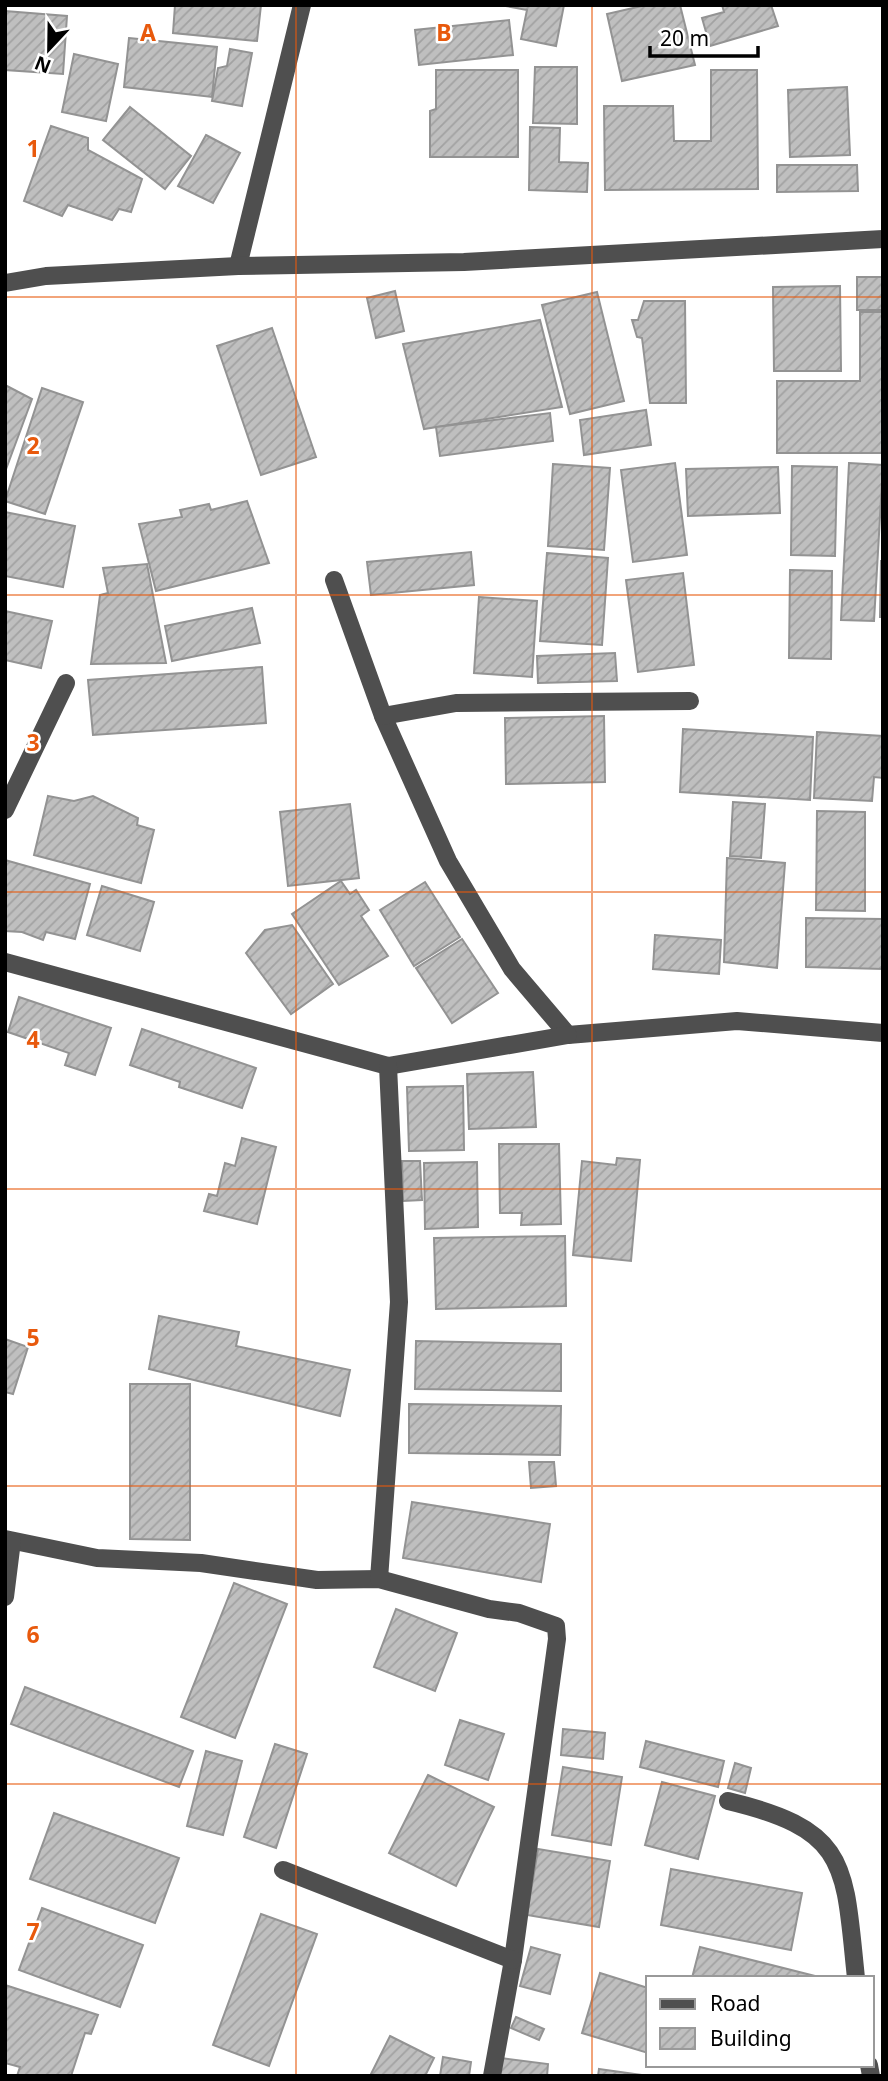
<svg xmlns="http://www.w3.org/2000/svg" width="888" height="2081" viewBox="0 0 888 2081" font-family="'Noto Sans',sans-serif">
<style>
.building{fill:url(#building-hatch);stroke:#939393;stroke-width:2}
.lines{fill:none;stroke-linecap:round;stroke-linejoin:round}
.minor{stroke:#4f4f4f;stroke-width:18}
.grid{fill:none;stroke:#e8590c;stroke-width:2;stroke-opacity:0.55}
.grid-label{font-size:23px;text-anchor:middle;font-weight:bold;fill:#e8590c;stroke:#fff;stroke-width:5;stroke-linejoin:round;paint-order:stroke}
</style>
<defs>
<pattern id="building-hatch" width="6" height="6" patternUnits="userSpaceOnUse" patternTransform="scale(1.75)"><rect width="6" height="6" fill="#bfbfbf"/><path d="M-1 1l2-2M0 6l6-6M5 7l2-2" fill="none" stroke="#a2a2a2"/></pattern>
</defs>
<rect width="100%" height="100%" fill="#fff"/>
<g class="building">
<polygon points="175,5 261,5 257,41 173,33"/>
<polygon points="500,5 564,5 556,46 521,39 527,10"/>
<polygon points="646,5 680,5 695,65 622,81 607,14"/>
<polygon points="722,5 771,5 778,26 710,46 702,18 724,12"/>
<polygon points="5,11 67,16 63,74 5,70"/>
<polygon points="509,20 513,55 419,65 415,30"/>
<polygon points="129,38 217,47 212,97 124,87"/>
<polygon points="230,49 252,53 242,106 212,101 218,68 227,66"/>
<polygon points="74,54 118,64 106,121 62,112"/>
<polygon points="535,67 577,67 577,124 533,123"/>
<polygon points="436,70 518,70 518,157 430,157 430,111 436,109"/>
<polygon points="711,70 757,70 758,189 605,190 604,106 673,106 674,141 711,141"/>
<polygon points="847,87 850,155 790,157 788,90"/>
<polygon points="130,107 191,156 165,189 103,140"/>
<polygon points="51,126 88,138 88,150 142,179 131,212 119,209 112,220 68,205 62,216 24,201"/>
<polygon points="530,127 560,128 559,162 588,163 587,192 529,190"/>
<polygon points="206,135 240,153 213,203 178,186"/>
<polygon points="777,165 857,165 858,191 777,192"/>
<rect x="857" y="277" width="26" height="33"/>
<polygon points="840,286 841,371 774,371 773,287"/>
<polygon points="395,291 404,331 376,338 367,298"/>
<polygon points="597,292 624,401 570,414 542,305"/>
<polygon points="644,301 685,301 686,403 650,403 642,338 637,337 632,320 638,320"/>
<polygon points="860,312 883,312 883,453 777,453 777,381 860,381"/>
<polygon points="540,320 562,407 424,429 403,344"/>
<polygon points="272,328 316,457 261,475 217,346"/>
<polygon points="5,385 32,399 5,472"/>
<polygon points="42,388 83,402 45,514 5,501"/>
<polygon points="646,410 651,445 584,455 580,420"/>
<polygon points="550,413 553,441 440,456 436,427"/>
<polygon points="675,463 687,555 633,562 621,470"/>
<polygon points="849,463 883,465 874,621 841,620"/>
<polygon points="553,464 610,468 604,550 548,546"/>
<polygon points="792,466 837,467 835,556 791,555"/>
<polygon points="778,467 780,513 688,516 686,469"/>
<polygon points="247,501 269,563 156,591 139,524 182,517 180,510 209,504 211,510"/>
<polygon points="5,512 75,526 63,587 5,576"/>
<polygon points="471,552 474,585 371,595 367,562"/>
<polygon points="547,553 608,558 602,645 540,641"/>
<polygon points="881,561 883,561 883,617 880,617"/>
<polygon points="147,564 166,663 91,664 100,595 108,593 103,568"/>
<polygon points="790,570 832,571 831,659 789,658"/>
<polygon points="683,573 694,665 638,672 626,580"/>
<polygon points="479,597 537,601 532,677 474,673"/>
<polygon points="252,608 260,643 172,661 165,626"/>
<polygon points="5,611 52,621 41,668 5,660"/>
<polygon points="615,653 617,681 538,683 537,656"/>
<polygon points="262,667 266,723 93,735 88,680"/>
<polygon points="604,716 605,782 506,784 505,718"/>
<polygon points="683,729 813,737 810,800 680,792"/>
<polygon points="817,732 883,736 883,778 874,777 872,801 814,798"/>
<polygon points="48,796 74,801 93,796 138,818 137,825 154,830 141,883 34,855"/>
<polygon points="733,802 765,804 761,858 730,856"/>
<polygon points="350,804 359,878 288,886 280,812"/>
<polygon points="817,811 865,812 865,911 816,910"/>
<polygon points="727,858 785,863 777,968 724,962"/>
<polygon points="5,860 90,884 75,939 46,932 43,940 22,932 5,931"/>
<polygon points="341,881 350,894 356,890 369,910 361,916 388,956 339,985 292,914"/>
<polygon points="425,882 460,937 414,966 380,910"/>
<polygon points="102,886 154,902 140,951 87,935"/>
<polygon points="806,918 883,919 883,969 806,967"/>
<polygon points="292,925 333,984 291,1014 246,953 265,930"/>
<polygon points="655,935 721,940 719,974 653,969"/>
<polygon points="462,939 498,993 452,1023 416,968"/>
<polygon points="19,997 111,1028 95,1075 65,1065 69,1053 8,1032"/>
<polygon points="142,1029 256,1068 242,1108 179,1087 180,1082 130,1065"/>
<polygon points="533,1072 536,1127 469,1129 467,1074"/>
<polygon points="463,1086 464,1150 409,1151 407,1087"/>
<polygon points="242,1138 276,1147 257,1224 204,1211 209,1194 217,1196 225,1163 235,1166"/>
<polygon points="499,1144 559,1144 561,1224 521,1225 522,1213 500,1213"/>
<polygon points="617,1158 640,1160 631,1261 573,1255 582,1161 616,1165"/>
<polygon points="402,1161 420,1161 422,1200 403,1201"/>
<polygon points="477,1162 478,1227 425,1229 424,1163"/>
<polygon points="565,1236 566,1306 436,1309 434,1238"/>
<polygon points="159,1316 239,1332 236,1346 350,1370 340,1416 149,1369"/>
<polygon points="5,1339 28,1347 13,1394 5,1392"/>
<polygon points="416,1341 561,1344 561,1391 415,1389"/>
<polygon points="130,1384 190,1384 190,1540 130,1539"/>
<polygon points="409,1404 561,1406 560,1455 409,1453"/>
<polygon points="529,1462 554,1462 556,1486 531,1488"/>
<polygon points="412,1502 550,1524 541,1582 403,1558"/>
<polygon points="234,1583 287,1604 235,1738 181,1717"/>
<polygon points="396,1609 457,1633 435,1691 374,1667"/>
<polygon points="25,1687 193,1751 179,1787 11,1724"/>
<polygon points="460,1720 504,1734 488,1780 445,1765"/>
<polygon points="563,1729 605,1733 603,1759 561,1755"/>
<polygon points="646,1741 724,1761 718,1787 640,1767"/>
<polygon points="275,1744 307,1754 276,1848 244,1837"/>
<polygon points="206,1751 242,1761 223,1835 187,1826"/>
<polygon points="735,1763 751,1768 745,1793 728,1788"/>
<polygon points="563,1767 622,1777 611,1845 552,1835"/>
<polygon points="428,1775 494,1807 456,1886 389,1853"/>
<polygon points="662,1782 715,1796 698,1859 645,1845"/>
<polygon points="54,1813 179,1858 155,1923 30,1879"/>
<polygon points="538,1849 610,1861 599,1927 527,1915"/>
<polygon points="671,1869 802,1893 791,1950 661,1925"/>
<polygon points="42,1908 143,1945 120,2007 19,1970"/>
<polygon points="261,1914 317,1934 269,2066 213,2045"/>
<polygon points="531,1947 560,1955 550,1994 520,1986"/>
<polygon points="700,1947 823,1978 692,1978"/>
<polygon points="600,1973 648,1988 648,2053 582,2033"/>
<polygon points="5,1985 98,2015 91,2034 85,2033 71,2076 17,2076 20,2067 5,2063"/>
<polygon points="516,2017 544,2029 539,2040 511,2028"/>
<polygon points="390,2036 434,2058 425,2076 370,2076"/>
<polygon points="443,2057 471,2062 469,2076 440,2076"/>
<polygon points="501,2058 548,2064 547,2076 499,2076"/>
<polygon points="599,2069 649,2076 598,2076"/>
</g>
<g class="lines">
<g class="minor">
<polyline points="238,266 302,5"/>
<polyline points="5,283 46,276 238,266 464,262 883,239"/>
<polyline points="334,580 383,716 448,861 512,969 568,1035 737,1021 883,1033"/>
<polyline points="383,716 456,703 690,701"/>
<polyline points="5,810 66,683"/>
<polyline points="5,962 388,1066 568,1035"/>
<polyline points="5,1539 97,1558 201,1563 317,1580 379,1579 489,1609 519,1613 556,1626 557,1639 513,1960 492,2076"/>
<polyline points="379,1579 399,1302 388,1066"/>
<polyline points="5,1597 12,1541"/>
<path d="M728 1801C850 1830 844 1865 856 1978"/>
<polyline points="283,1870 513,1960"/>
<polyline points="869,2065 871,2076"/>
</g>
</g>
<path class="grid" d="M296 5V2076M592 5V2076M5 297H883M5 595H883M5 892H883M5 1189H883M5 1486H883M5 1784H883"/>
<g class="grid-label">
<text x="148" y="41">A</text>
<text x="444" y="41">B</text>
<text x="33" y="157">1</text>
<text x="33" y="454">2</text>
<text x="33" y="751">3</text>
<text x="33" y="1048">4</text>
<text x="33" y="1346">5</text>
<text x="33" y="1643">6</text>
<text x="33" y="1940">7</text>
</g>
<rect width="888" height="2081" fill="none" stroke="#000000" stroke-width="14"/>
<rect x="646" y="1976" width="228" height="91" fill="#ffffff" stroke="#999999" stroke-width="2"/>
<rect x="660" y="1999" width="35" height="10" fill="#4f4f4f" stroke="#999999" stroke-width="2"/>
<text x="710" y="2011" font-size="21" fill="#000000">Road</text>
<rect x="660" y="2028" width="35" height="21" fill="url(#building-hatch)" stroke="#999999" stroke-width="2"/>
<text x="710" y="2046" font-size="21" fill="#000000">Building</text>
<g transform="translate(49 49) rotate(202)" stroke="#ffffff" stroke-width="5" paint-order="stroke">
<path d="M0-5L12 26L0 18L-12 26Z" fill="#000000"/>
<text y="-10" font-size="19" font-weight="bold" text-anchor="middle" fill="#000000">N</text>
</g>
<path d="M650 46v10h108v-10" fill="none" stroke="#000000" stroke-width="3.5"/>
<text x="660" y="46" font-size="21" fill="#000000" stroke="#ffffff" stroke-width="5" paint-order="stroke">20 m</text>
</svg>
